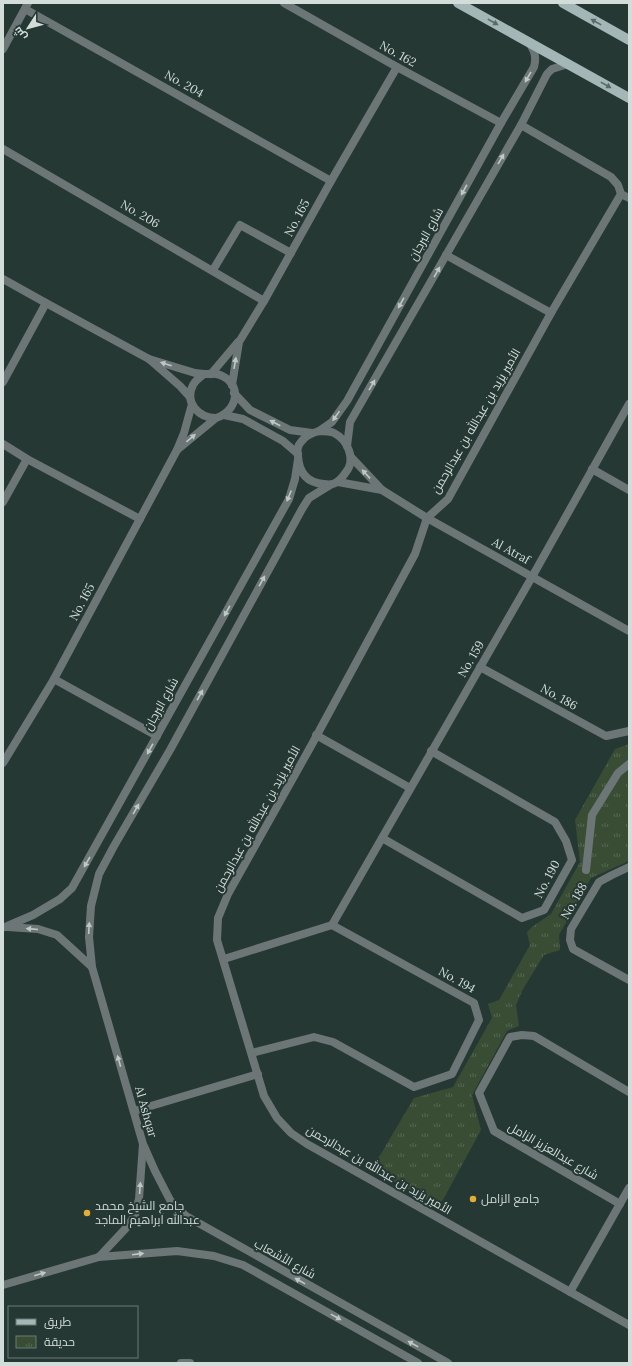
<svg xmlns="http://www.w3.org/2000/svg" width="632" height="1366" viewBox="0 0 632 1366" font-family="Lora,Cairo,serif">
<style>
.park{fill:url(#park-tufts)}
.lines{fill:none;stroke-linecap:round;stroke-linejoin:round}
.minor{stroke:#6c7676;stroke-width:8}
.major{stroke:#a3b7b7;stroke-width:10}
.oneway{fill:#586b68}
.oneway2{fill:#bec8c6}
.poi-dot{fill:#e3ae35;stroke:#263833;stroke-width:1.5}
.labels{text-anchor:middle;stroke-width:4;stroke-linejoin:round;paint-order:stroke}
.street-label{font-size:12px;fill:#d2ddda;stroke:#263833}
.poi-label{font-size:12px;fill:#d2ddda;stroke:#263833;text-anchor:start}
</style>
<defs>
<pattern id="park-tufts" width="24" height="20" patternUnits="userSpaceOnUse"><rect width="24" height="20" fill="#394d34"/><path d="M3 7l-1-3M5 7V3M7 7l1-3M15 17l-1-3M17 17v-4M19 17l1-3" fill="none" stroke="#556651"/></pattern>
</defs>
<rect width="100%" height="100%" fill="#263833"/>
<polygon class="park" points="629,744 629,861 591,878 559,935 560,950 544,955 523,989 516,1005 519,1026 507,1031 472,1095 481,1130 439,1207 372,1169 414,1098 453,1087 492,1018 488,1004 499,1000 530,945 527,932 532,927 551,914 580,862 575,820 615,749"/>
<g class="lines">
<g class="minor">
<polyline points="284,3 397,67 501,123"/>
<polyline points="25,9 331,181"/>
<polyline points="3,49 28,3"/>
<polyline points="521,125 611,177 618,185 621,194 629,198"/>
<polyline points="3,149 264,301"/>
<polyline points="621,194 551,313 448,499 427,518 415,554 311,746 228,894 218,918 217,940 264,1096 277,1118 291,1133 307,1144 629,1325"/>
<polyline points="446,255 551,313"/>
<polyline points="213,270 240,225 291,253"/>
<polyline points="3,279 46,303 149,359"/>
<polyline points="211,374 238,342"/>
<polyline points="3,382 46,303"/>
<polyline points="232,385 239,342 264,301 331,181 397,67"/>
<polyline points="234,393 250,410 290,430 312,433"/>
<polyline points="190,397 180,386 149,359 195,373 204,374"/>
<path d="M192 404 184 433 177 450 216 418C238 411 243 384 220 375 215 373 209 374 204 374 200 377 195 381 193 385 184 403 199 418 216 418"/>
<polyline points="224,415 243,419 283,441 298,454"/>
<path d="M319 431 332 422 347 401 501 123 534 67C537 56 534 51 529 42"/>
<path d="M319 431C324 431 330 431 334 433 348 440 356 460 346 472 344 475 341 479 338 481 334 485 329 485 324 484 307 483 299 473 298 456 297 451 297 446 301 442 305 436 312 433 319 431Z"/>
<polyline points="3,444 27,459 140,519"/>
<polyline points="347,446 350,422 521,125 547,74 552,69 568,64"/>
<polyline points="592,469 629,490"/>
<polyline points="338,482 382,490 351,457"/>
<polyline points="382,490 427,518 629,631"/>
<polyline points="3,502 27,459"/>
<polyline points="480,667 606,736 629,731"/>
<polyline points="54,679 157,736"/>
<polyline points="316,735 410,788"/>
<polyline points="3,763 54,679 177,450"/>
<polyline points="382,838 522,918 544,910 572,860 566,841 555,822 431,751"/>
<polyline points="629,867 612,875 599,882 571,929 570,940 573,949 629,980"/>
<polyline points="586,870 592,815 618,773 629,764"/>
<polyline points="332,925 532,577 629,404"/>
<polyline points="5,927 33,915 60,899 72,888 289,499 295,479 298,459"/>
<polyline points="224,959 332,925 474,1003 479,1020 452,1074 414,1087 333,1042 314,1037 252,1053"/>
<polyline points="92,967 89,937 91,906 99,874 114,846 170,750 302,509 309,498 330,485"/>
<polyline points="134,1111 258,1074"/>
<polyline points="144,1146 155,1171 170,1200 186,1216 448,1363"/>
<polyline points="620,1204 494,1131 479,1093 510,1037 522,1035 534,1036 629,1092"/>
<polyline points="99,1257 177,1251 214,1256 243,1265 418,1363"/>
<polyline points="3,1285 99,1257 127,1227 135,1215 139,1199 143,1144 92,967 57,935 38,929 8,927"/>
<polyline points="570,1292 629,1188"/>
<polyline points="181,1363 190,1363"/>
</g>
<g class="major">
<polyline points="458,3 629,98"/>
<polyline points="563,3 629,40"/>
</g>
</g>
<defs><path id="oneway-solid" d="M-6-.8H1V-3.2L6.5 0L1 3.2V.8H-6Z"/></defs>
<g class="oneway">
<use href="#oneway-solid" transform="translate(493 22) rotate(29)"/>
<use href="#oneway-solid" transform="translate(596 22) rotate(-151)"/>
<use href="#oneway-solid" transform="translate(606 85) rotate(29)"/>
</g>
<g class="oneway2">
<use href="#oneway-solid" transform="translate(528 77) rotate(120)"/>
<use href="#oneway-solid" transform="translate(501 159) rotate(-60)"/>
<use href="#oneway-solid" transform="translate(464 190) rotate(119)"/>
<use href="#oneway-solid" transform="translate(437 272) rotate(-60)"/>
<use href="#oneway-solid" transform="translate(401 303) rotate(119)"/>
<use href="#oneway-solid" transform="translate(235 363) rotate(-80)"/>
<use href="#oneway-solid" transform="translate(166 364) rotate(-163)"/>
<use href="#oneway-solid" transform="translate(372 385) rotate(-60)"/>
<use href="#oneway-solid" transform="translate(336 416) rotate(125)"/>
<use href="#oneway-solid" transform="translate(275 423) rotate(-152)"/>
<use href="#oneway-solid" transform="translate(191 438) rotate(-40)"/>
<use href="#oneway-solid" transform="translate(366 474) rotate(-133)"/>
<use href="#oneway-solid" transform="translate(289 496) rotate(112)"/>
<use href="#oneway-solid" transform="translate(262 581) rotate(-61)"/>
<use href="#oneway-solid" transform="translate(227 611) rotate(119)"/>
<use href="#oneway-solid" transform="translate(200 695) rotate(-61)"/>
<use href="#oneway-solid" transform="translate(150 749) rotate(119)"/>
<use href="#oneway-solid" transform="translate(136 809) rotate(-60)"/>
<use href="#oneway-solid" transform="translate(87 862) rotate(120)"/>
<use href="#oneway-solid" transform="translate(89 928) rotate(-87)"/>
<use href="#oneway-solid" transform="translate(32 929) rotate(-175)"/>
<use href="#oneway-solid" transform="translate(119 1061) rotate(-106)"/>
<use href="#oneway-solid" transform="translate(140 1188) rotate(-86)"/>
<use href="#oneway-solid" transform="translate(138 1254) rotate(-7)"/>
<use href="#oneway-solid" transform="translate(40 1274) rotate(-16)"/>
<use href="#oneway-solid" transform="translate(300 1281) rotate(-151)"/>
<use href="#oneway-solid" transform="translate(336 1317) rotate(29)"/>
<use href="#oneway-solid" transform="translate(413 1344) rotate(-151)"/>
</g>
<g class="poi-dot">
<circle cx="473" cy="1199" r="4"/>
<circle cx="87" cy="1213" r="4"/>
</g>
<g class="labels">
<g class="street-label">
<text transform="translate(398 54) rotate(29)" y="4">No. 162</text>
<text transform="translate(184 84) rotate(29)" y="4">No. 204</text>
<text transform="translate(140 214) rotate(30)" y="4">No. 206</text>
<text transform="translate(297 218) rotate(-62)" y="4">No. 165</text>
<text transform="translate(426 234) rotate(-61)" y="4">شارع البرجان</text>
<text transform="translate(476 421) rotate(-60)" y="4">الأمير يزيد بن عبدالله بن عبدالرحمن</text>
<text transform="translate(511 551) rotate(29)" y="4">Al Atraf</text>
<text transform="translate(82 602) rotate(-62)" y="4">No. 165</text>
<text transform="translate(471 659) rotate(-60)" y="4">No. 159</text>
<text transform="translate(559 697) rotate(29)" y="4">No. 186</text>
<text transform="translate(161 704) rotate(-61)" y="4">شارع البرجان</text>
<text transform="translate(257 819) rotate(-61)" y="4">الأمير يزيد بن عبدالله بن عبدالرحمن</text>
<text transform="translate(547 879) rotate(-62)" y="4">No. 190</text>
<text transform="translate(574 901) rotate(-60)" y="4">No. 188</text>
<text transform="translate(457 980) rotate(29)" y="4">No. 194</text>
<text transform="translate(146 1112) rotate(74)" y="4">Al Ashqar</text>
<text transform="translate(553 1151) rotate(30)" y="4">شارع عبدالعزيز الزامل</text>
<text transform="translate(379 1170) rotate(30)" y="4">الأمير يزيد بن عبدالله بن عبدالرحمن</text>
<text transform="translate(285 1259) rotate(29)" y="4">شارع الأشعاب</text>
</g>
<g class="poi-label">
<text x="481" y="1203">جامع الزامل</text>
<text x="95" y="1210">جامع الشيخ محمد<tspan x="95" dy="14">عبدالله ابراهيم الماجد</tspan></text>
</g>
</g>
<rect width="632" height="1366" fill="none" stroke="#d2ddda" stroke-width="8"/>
<rect x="8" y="1306" width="130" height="52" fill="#263833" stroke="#6b7a76"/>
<rect x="16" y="1319" width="20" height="6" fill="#a3b7b7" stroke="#6b7a76"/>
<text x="44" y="1326" font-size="12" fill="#d2ddda">طريق</text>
<rect x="16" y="1336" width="20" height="12" fill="url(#park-tufts)" stroke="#6b7a76"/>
<text x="44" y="1346" font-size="12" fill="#d2ddda">حديقة</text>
<g transform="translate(28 28) rotate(234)" stroke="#263833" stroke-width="3" paint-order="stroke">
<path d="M0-3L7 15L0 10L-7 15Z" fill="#d2ddda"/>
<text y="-6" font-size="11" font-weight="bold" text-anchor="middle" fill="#d2ddda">ش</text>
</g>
</svg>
